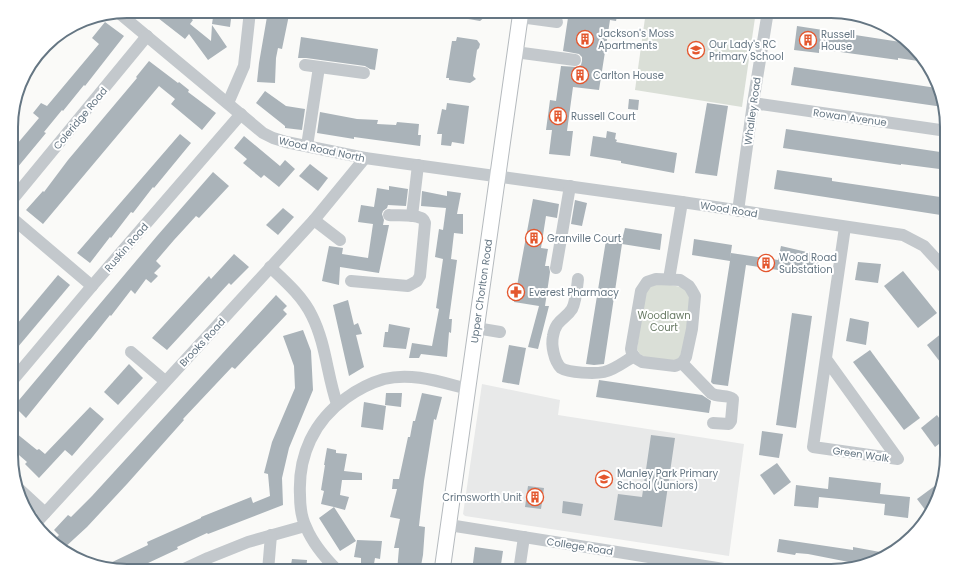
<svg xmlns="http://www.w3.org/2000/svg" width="958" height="582" viewBox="0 0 958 582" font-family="Poppins,sans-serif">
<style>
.built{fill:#e8e9e9}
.green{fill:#dadfd7}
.building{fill:#aab3b9}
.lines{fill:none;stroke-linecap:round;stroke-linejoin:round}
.major-casing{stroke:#b5babe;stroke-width:17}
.minor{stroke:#c3c8cc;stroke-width:12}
.major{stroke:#fff;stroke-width:15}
.labels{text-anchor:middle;stroke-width:4;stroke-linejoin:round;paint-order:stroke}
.poi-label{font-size:10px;fill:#657683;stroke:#fff;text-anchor:start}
.street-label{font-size:10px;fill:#657683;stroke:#fff}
.park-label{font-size:10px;fill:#687a64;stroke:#fff}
.rim{fill:none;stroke:#657683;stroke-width:2}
</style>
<rect width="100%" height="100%" fill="#fafaf8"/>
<polygon class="built" points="482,384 560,400 558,415 744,444 729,556 465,516 463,514"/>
<g class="green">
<polygon points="646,11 756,11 742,107 635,90"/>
<path d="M665 284 681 287 688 292 691 302 683 352 677 360 673 361C661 360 642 362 637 349L645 290 650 285Z"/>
</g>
<g class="building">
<polygon points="149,11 181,11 193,20 190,24 211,41 212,25 227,47 208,60 189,34 185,39"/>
<polygon points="214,11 232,11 230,27 212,24"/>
<polygon points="268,11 289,15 282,49 278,48 276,58 275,83 257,82 259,63"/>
<polygon points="452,11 479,11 486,16 480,21 451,16"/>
<polygon points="569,11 618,11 616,21 610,20 599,90 573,87 567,131 573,131 570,156 549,154 552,130 546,130 550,100 556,101 561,66 577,67 581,65 582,61 582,57 579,54 563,51"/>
<polygon points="105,22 124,36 85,86 84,85 63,111 62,110 44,132 46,133 12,174 12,150 39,118 33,113 41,103 47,106 99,44 92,38"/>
<polygon points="797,26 907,43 925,62 898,58 898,60 819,49 819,53 794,50"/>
<polygon points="301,37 378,49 375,70 370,69 365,66 306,58 298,58"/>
<polygon points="457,37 477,40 480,44 479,48 477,50 473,76 476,79 470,83 449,80 449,78 446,78 452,41 456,41"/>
<polygon points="149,61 178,83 179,82 189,90 188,92 216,113 202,130 171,104 175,99 159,86 43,224 26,210 43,191 44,192 68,160 137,78 136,77"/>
<polygon points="794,67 937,88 943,107 791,85"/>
<polygon points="265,91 286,106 305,109 302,130 285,128 285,126 256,103"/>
<polygon points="629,99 639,100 638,110 628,109"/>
<polygon points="447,103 469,106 464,144 452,142 451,146 441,145 442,134 437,134 442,109 446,110"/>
<polygon points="707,103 728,106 717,176 695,173"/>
<polygon points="320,112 357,119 378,120 377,124 396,125 397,122 419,124 418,135 421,135 420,146 354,137 354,139 317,133"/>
<polygon points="786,129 947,153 947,170 901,164 901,165 783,148"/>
<polygon points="607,131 616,133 615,139 617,140 616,142 677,153 674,173 621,163 621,161 590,156 593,136 606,138"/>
<polygon points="180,134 191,143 154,188 153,187 133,213 131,212 111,238 110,237 90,263 77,253"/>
<polygon points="244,136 280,166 285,160 295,169 279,187 264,175 261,178 243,163 247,159 234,148"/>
<polygon points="310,164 328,178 318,191 299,176"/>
<polygon points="777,170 832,178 832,181 947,198 947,216 774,189"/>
<polygon points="213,172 229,186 199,218 196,216 174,240 156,261 161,266 154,273 158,276 151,283 146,279 135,294 131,290 111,316 110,315 90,340 89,340 26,418 14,406 157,236"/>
<polygon points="389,186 408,189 406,206 388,205 387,208 383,211 382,214 384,220 383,225 389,225 379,273 340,267 339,285 322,281 329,246 343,248 342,254 368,258 373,224 358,222 361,205 374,207 377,188 389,190"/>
<polygon points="422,191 447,196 447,191 461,193 457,214 463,214 463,234 454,233 451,259 457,260 449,319 452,319 451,333 449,332 447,357 421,354 419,358 409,358 412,343 432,346 439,309 436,308 443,259 435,257 439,229 443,230 446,208 421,206"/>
<polygon points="533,199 559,204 557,218 546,216 541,248 548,249 545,266 549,266 550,272 545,306 549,306 538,349 528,347 539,306 514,302"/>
<polygon points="575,200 587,203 582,226 571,224"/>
<polygon points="283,208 294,217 278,235 266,225"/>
<polygon points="625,228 662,234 660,250 622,244 604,364 594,365 586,364 607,234 623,236"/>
<polygon points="694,239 732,245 730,259 731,253 778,260 781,246 820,255 816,273 797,269 797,273 746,265 728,386 713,384 711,382 730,261 692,255"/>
<polygon points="234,254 249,267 231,285 229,283 167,350 152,338 209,276 211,279"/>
<polygon points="858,262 881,264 878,283 855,280"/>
<polygon points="903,271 937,313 918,328 884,286"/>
<polygon points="58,275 70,285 12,354 12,330"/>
<polygon points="276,295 287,306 283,310 287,314 235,369 232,367 183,419 184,420 127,484 87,527 62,550 53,541 59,535 54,530 68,515 71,517 92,496"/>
<polygon points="348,300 354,325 358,323 362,334 356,335 364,367 349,376 333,305"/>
<polygon points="792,313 812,316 796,428 776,425"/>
<polygon points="850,318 869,322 866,345 846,341"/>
<polygon points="389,324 410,328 406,349 383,347 385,332 388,332"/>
<polygon points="947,329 947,371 927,345"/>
<polygon points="303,330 311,351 313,390 289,448 282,478 283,505 208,534 207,533 177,547 178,549 131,571 106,565 148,545 147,542 201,518 201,517 251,497 253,503 270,496 268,474 264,473 272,442 295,388 294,366 283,336"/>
<polygon points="509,345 526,348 519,385 502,382"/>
<polygon points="870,350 920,418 904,430 853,362"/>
<polygon points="129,364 143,378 118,405 104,392"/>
<polygon points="599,380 702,395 711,401 709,413 596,397"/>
<polygon points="386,393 402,393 401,407 385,405"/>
<polygon points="422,393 442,397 436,420 434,419 424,481 419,526 425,527 423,555 420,571 397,571 399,548 394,548 400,519 390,517 397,489 392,489 393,479 399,479 408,437 410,437 413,421 415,421"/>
<polygon points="364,402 386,406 383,430 361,427"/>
<polygon points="90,407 104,419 72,456 65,450 39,478 25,464 27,462 12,449 12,438 16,433 32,446 37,450 39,449 45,454"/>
<polygon points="937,415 947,429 947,438 935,447 921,428"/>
<polygon points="762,431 783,434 779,458 759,455"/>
<polygon points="651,435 675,438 662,527 614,520 618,494 642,497"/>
<polygon points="327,448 336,450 336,453 347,454 344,471 362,473 362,480 342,480 340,495 349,497 345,510 334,507 356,541 340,551 319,518 334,507 321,504 324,491 321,490 325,465 324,465"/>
<polygon points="777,463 791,482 774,495 760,475"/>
<polygon points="829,477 881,483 880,494 910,497 908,518 884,515 885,504 839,499 819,497 818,508 794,506 796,485 828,489"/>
<polygon points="940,482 929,515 917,499"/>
<polygon points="528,486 544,488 541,509 525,507"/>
<polygon points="563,501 583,504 581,516 562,513"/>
<polygon points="779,539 853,550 853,547 891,554 889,556 859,564 808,554 796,553 795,555 777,552"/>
<polygon points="357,540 382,541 380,559 375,558 374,564 361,563 361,558 354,557"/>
<polygon points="475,547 503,551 500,571 472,571"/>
<polygon points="292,559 307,560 306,571 290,571"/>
</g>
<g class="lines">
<g class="major-casing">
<polyline id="major" points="442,571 521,11"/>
</g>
<g class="minor">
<polyline points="119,13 263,133 273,138 286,142 365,158 682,202 903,235 924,246 947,271"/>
<polyline points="520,17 557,22"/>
<polyline points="515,52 575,60"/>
<polyline points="305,65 364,73"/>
<polyline points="228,103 244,66 250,11"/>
<polyline points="753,103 947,131"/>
<polyline points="307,146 319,67"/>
<polyline points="12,200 147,36"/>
<polyline points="738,211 753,103 768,11"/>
<polyline points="412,216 418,165"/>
<polyline points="12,218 92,286"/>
<polyline points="314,220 340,240"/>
<path d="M270 267C286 282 303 297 312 316 326 344 327 375 337 404"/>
<polyline points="556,268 570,186"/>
<path d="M578 279C577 288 576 301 572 309 565 320 556 319 553 336 551 345 554 361 561 368 569 373 595 374 604 372 614 370 624 362 634 356"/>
<path d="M656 279 680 280 689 286 691 289 695 296 692 329 686 357 682 363 675 366 642 362C636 359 632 356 631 349L641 291 647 282Z"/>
<polyline points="669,279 682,202"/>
<path d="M351 281 408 286 417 281 420 276 425 223C424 221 424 219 421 218 412 214 398 216 389 215"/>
<polyline points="476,328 500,332"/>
<polyline points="131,352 165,381"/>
<polyline points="826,359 898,459 813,447 845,227"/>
<path d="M682 363 711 393C718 398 727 394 733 399L731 421 729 424 713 423"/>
<polyline points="12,381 92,286 241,114"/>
<polyline points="19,489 45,513"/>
<polyline points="35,524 314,220 365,158"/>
<polyline points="449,525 736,571"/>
<polyline points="180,571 208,558 248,542 305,526"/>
<polyline points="268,571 271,535"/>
<path d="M338 571C325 558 313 544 306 527 301 517 300 506 300 495 298 455 314 421 346 398 357 390 370 383 384 379 412 372 440 382 468 389"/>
<polyline points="519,571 524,537"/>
</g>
<use href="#major" class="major"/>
</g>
<defs>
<g id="building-ring" transform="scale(0.9)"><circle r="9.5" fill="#fff" stroke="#e4572e" stroke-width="1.5"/><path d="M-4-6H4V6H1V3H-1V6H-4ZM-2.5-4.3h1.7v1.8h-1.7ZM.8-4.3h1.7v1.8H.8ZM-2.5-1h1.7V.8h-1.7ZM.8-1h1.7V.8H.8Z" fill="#e4572e"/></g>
<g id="school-ring" transform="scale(0.9)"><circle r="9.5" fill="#fff" stroke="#e4572e" stroke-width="1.5"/><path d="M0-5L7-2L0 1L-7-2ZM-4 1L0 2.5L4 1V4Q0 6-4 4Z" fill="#e4572e"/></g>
<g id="pharmacy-ring" transform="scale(0.9)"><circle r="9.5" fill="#fff" stroke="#e4572e" stroke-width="1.5"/><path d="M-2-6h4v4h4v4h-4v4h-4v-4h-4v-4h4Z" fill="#e4572e"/></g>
</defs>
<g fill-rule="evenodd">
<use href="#building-ring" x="585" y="39"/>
<use href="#building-ring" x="808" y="40"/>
<use href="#school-ring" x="696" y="50"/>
<use href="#building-ring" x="580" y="75"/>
<use href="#building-ring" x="558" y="116"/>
<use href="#building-ring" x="534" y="238"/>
<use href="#building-ring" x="766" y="263"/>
<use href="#pharmacy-ring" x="516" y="292"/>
<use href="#school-ring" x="604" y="479"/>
<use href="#building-ring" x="535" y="497"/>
</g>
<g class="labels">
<g class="poi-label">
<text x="598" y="37">Jackson's Moss<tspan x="598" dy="12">Apartments</tspan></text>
<text x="821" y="38">Russell<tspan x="821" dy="12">House</tspan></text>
<text x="709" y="48">Our Lady's RC<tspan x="709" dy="12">Primary School</tspan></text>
<text x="593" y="79">Carlton House</text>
<text x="571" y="120">Russell Court</text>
<text x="547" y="242">Granville Court</text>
<text x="779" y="261">Wood Road<tspan x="779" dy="12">Substation</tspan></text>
<text x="529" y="296">Everest Pharmacy</text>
<text x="617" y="477">Manley Park Primary<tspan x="617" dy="12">School (Juniors)</tspan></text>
<text x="522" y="501" text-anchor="end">Crimsworth Unit</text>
</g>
<g class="street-label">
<text transform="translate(752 111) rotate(-82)" y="4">Whalley Road</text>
<text transform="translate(850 117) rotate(8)" y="4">Rowan Avenue</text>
<text transform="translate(80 118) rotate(-50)" y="4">Coleridge Road</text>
<text transform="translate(322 149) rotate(12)" y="4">Wood Road North</text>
<text transform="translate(729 209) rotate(9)" y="4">Wood Road</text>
<text transform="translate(126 247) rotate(-49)" y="4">Ruskin Road</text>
<text transform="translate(481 291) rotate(-82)" y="4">Upper Chorlton Road</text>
<text transform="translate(202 342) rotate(-47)" y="4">Brooks Road</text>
<text transform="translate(861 454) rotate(8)" y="4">Green Walk</text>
<text transform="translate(580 546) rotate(9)" y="4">College Road</text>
</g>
<g class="park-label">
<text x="664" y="319">Woodlawn<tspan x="664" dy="12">Court</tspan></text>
</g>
</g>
<path d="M0 0H958V582H0ZM127 18H831A109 109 0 0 1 940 127V455A109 109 0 0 1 831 564H127A109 109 0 0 1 18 455V127A109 109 0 0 1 127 18Z" fill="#fff" fill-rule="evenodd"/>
<path class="rim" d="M127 18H831A109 109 0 0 1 940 127V455A109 109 0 0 1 831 564H127A109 109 0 0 1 18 455V127A109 109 0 0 1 127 18Z"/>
</svg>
